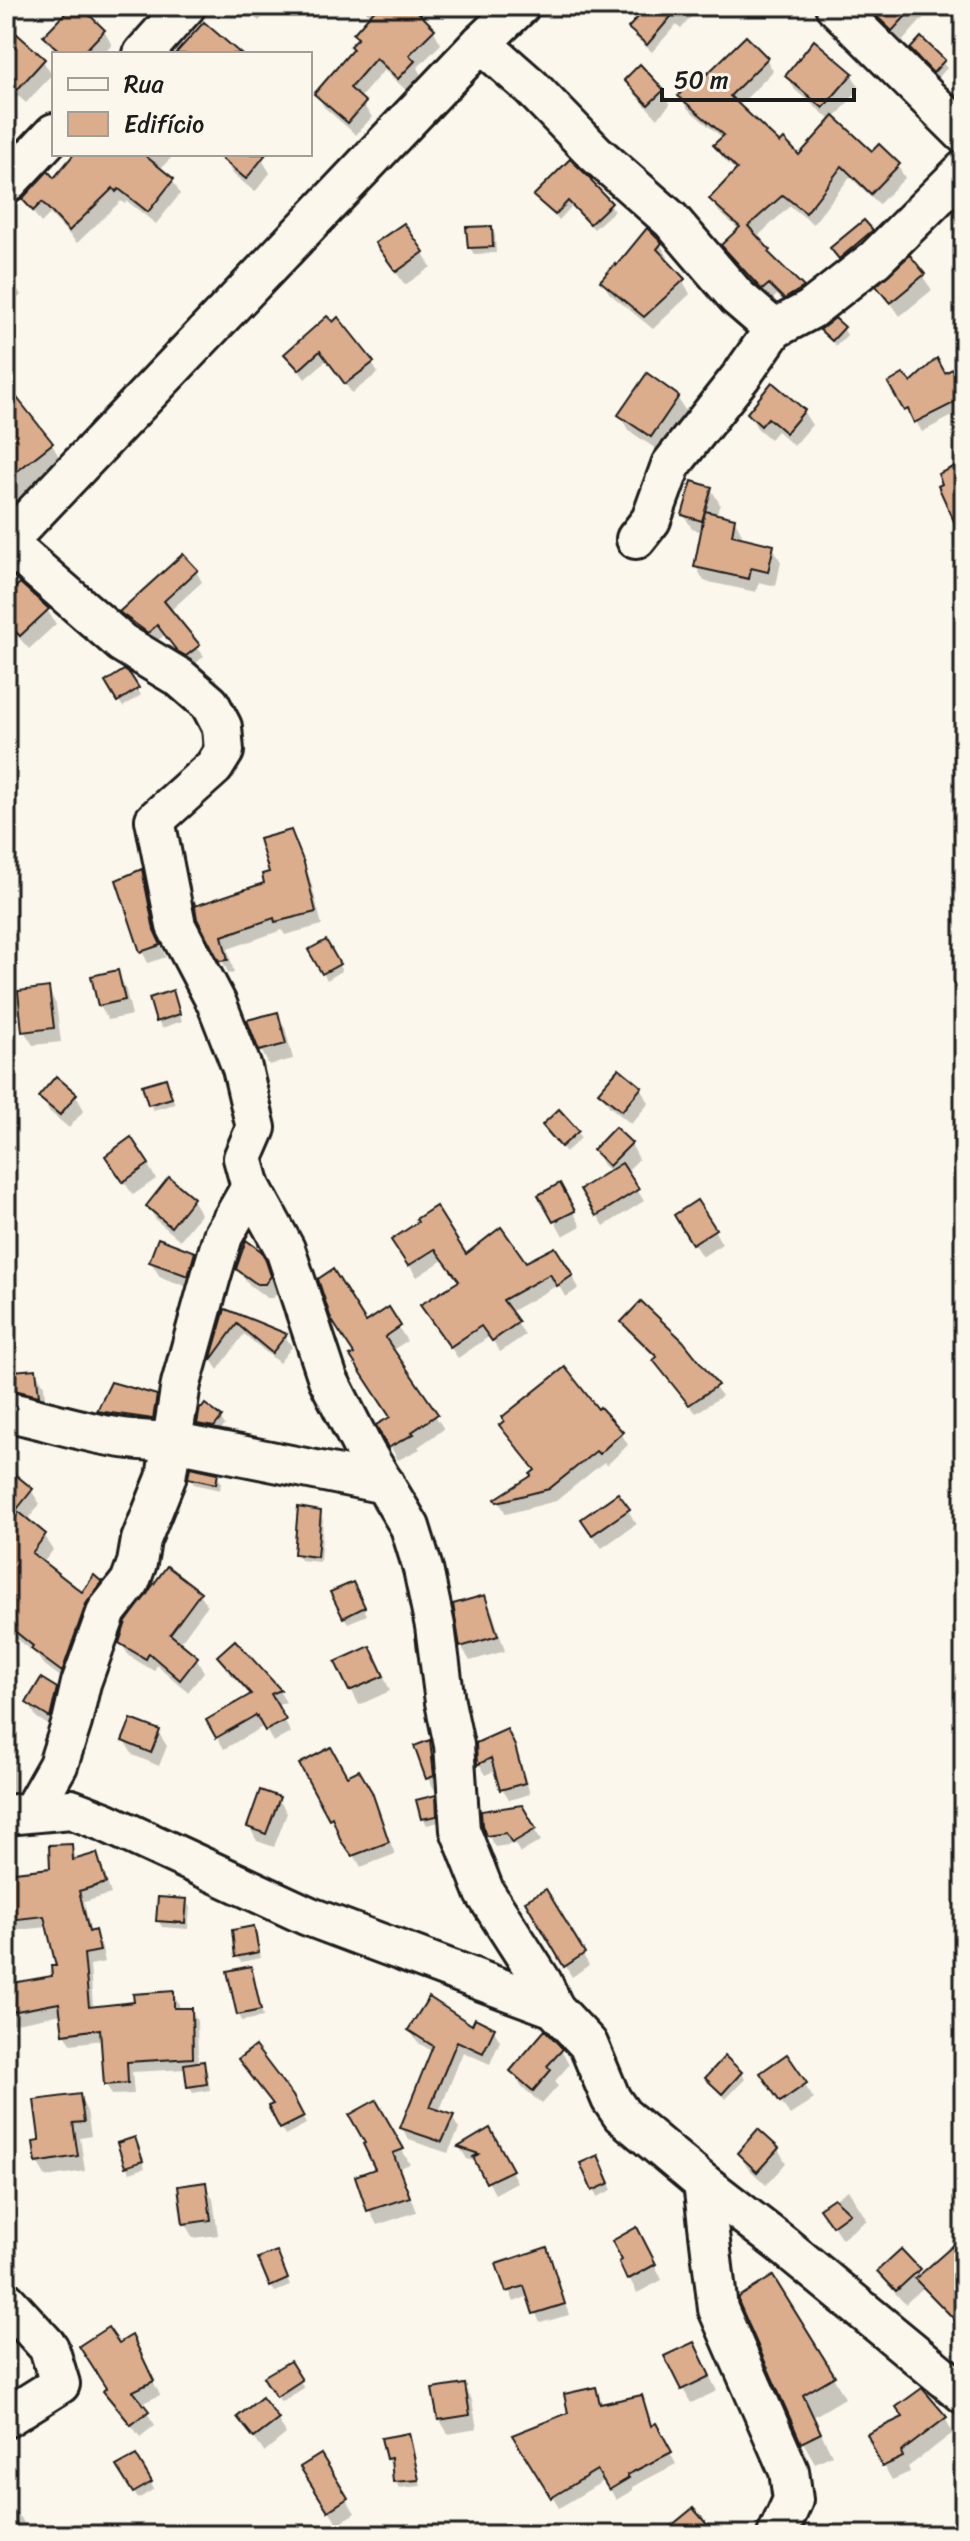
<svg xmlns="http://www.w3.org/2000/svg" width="970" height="2541" viewBox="0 0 970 2541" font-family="Sriracha,sans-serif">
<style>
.shadow{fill:#0003}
.building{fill:#dcad8d;stroke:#1c1c1c;stroke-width:2}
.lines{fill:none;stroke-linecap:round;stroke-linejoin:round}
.minor-casing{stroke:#1c1c1c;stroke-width:44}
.minor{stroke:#fbf7ec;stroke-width:38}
</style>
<rect width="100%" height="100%" fill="#fbf7ec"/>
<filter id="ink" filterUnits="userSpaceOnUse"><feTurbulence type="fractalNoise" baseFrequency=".0125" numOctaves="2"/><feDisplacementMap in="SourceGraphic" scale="16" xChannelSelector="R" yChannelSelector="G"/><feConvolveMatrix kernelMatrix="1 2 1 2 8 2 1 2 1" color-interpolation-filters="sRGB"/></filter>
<g filter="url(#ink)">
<g class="shadow">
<polygon points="74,6 77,6 104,31 112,45 103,54 58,54 54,50 46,36"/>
<polygon points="242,6 273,6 259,21"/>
<polygon points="362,6 409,6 434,31 441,44 417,68 421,75 407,91 384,70 359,99 372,117 356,135 324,107 316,94 354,50 371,17"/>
<polygon points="650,6 700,6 681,29 676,25 652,52 635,37 630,28"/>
<polygon points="704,6 723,6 713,15"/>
<polygon points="865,6 934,6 900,44"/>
<polygon points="6,37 43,61 52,75 26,103 6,85"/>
<polygon points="921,40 947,68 938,78 912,50"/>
<polygon points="766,59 773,71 738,107 780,145 799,158 832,121 795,90 787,76 851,74 860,88 834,119 872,154 898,166 905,178 879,204 850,177 813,224 790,206 756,238 774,261 802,288 809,300 792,310 777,295 771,301 731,257 724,245 740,230 719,212 712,199 737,172 723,158 716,145 723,138 688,109 680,97 703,81"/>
<polygon points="964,77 964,92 958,83"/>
<polygon points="626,80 662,91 670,105 657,118 635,94"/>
<polygon points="77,154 175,154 159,170 173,181 180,194 156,224 127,201 125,204 121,201 77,243 50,214 41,223 24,200 54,181"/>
<polygon points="228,154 256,154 261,158 270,173 255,192 233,174 224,159"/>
<polygon points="536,196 610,204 614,211 594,229 572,206 559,220 540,202"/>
<polygon points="491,228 495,235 496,253 474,254 470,248"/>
<polygon points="871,232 879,246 841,263 833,249"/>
<polygon points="660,244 668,257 665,261 683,281 690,294 653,329 610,294 603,282"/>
<polygon points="423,253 431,267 405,285 386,258"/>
<polygon points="910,258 932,290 900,316 879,286"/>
<polygon points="6,272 21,295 6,310"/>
<polygon points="327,319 372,363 378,373 352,393 327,360 305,379 287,354"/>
<polygon points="843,328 847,335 836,346 823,330"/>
<polygon points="964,365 964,410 922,432 914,418 912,420 891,383 911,385 944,375"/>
<polygon points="6,387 52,444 62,463 6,507"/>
<polygon points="677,397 686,412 659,451 628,430 620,415"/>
<polygon points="803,411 812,425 794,446 777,431 770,439 757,428 749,414"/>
<polygon points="711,489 720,504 716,516 734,519 742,534 741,539 773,547 781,562 776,586 759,582 756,592 704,581 696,567 703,532 692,529 684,515"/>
<polygon points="964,499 964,556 950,532 959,527"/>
<polygon points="196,571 202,582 170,611 204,656 193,666 186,661 164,635 155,643 128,622 122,612"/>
<polygon points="6,607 47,610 56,624 29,649 6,623"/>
<polygon points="129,675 141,695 123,707 107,683"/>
<polygon points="290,832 310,879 322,925 285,935 282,930 228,949 234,973 229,974 199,918 267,884"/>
<polygon points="141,871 148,883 160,944 166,957 148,963 142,951"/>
<polygon points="325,943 342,971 327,980 311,951"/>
<polygon points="117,972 125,987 132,1015 108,1020 100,1006"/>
<polygon points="48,989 56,1004 61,1042 33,1045 24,1031"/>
<polygon points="172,992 182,1021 162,1028 158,1021"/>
<polygon points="277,1014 285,1028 293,1059 269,1065 261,1050"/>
<polygon points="56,1079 76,1096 84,1110 69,1128 49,1111 41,1097"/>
<polygon points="166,1080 175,1104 153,1110 150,1104"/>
<polygon points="641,1088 649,1103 631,1124 609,1106 601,1092"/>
<polygon points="615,1130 631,1144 639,1159 626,1172 644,1201 604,1226 582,1190 611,1172 603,1165 595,1150"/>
<polygon points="548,1131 577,1132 581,1138 566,1152"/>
<polygon points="148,1165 156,1179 133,1195 116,1170"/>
<polygon points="559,1186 581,1226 563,1236 541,1195"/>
<polygon points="192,1200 201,1214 180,1240 156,1220 148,1206"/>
<polygon points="421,1223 465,1257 526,1264 572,1276 579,1288 566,1297 558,1285 510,1312 525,1335 500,1352 490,1336 458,1358 430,1318 461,1282 443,1260 417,1277 401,1253"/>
<polygon points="685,1230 714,1230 722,1244 702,1257"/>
<polygon points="259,1252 278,1292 273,1298 267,1298 247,1283 238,1269"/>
<polygon points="194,1253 202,1268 196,1290 160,1277 151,1262"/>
<polygon points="6,1293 15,1308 6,1327"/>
<polygon points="388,1310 407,1341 392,1350 444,1429 418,1447 420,1449 398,1460 379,1426 392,1418 356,1355 365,1325"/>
<polygon points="226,1311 285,1336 292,1347 279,1363 244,1334 218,1370 212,1361"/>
<polygon points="623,1322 681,1342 722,1396 696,1413 661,1370 657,1359 629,1332"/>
<polygon points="35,1371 44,1386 46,1410 24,1404 16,1390"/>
<polygon points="156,1397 162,1408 159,1429 106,1422 100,1411"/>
<polygon points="206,1407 221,1419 225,1425 218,1433 203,1430 199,1424"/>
<polygon points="598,1412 621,1433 628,1445 607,1465 604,1462 556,1501 506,1514 498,1500 534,1476 536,1472 502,1425"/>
<polygon points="217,1475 221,1482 220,1490 194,1484 190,1478"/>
<polygon points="6,1480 31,1490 40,1504 27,1521 45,1536 53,1550 42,1564 82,1595 101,1583 109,1597 70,1684 42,1663 37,1655 6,1630 6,1532 15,1521 6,1514"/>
<polygon points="628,1510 636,1524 602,1548 591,1534"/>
<polygon points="319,1513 323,1520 320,1562 300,1560 296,1554"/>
<polygon points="356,1591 367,1615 348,1623 344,1617"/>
<polygon points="200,1593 207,1606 179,1644 197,1659 204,1672 188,1692 157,1665 154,1671 129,1656 121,1643"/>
<polygon points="484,1597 492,1611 505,1651 470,1661 462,1647 455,1606"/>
<polygon points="235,1642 279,1691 286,1702 276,1706 291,1733 273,1742 264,1726 224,1749 208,1721 251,1696 226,1669 220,1657"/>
<polygon points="338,1663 378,1663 390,1691 359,1705"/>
<polygon points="56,1690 64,1705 58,1731 37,1718 28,1703"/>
<polygon points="6,1729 14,1743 16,1807 6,1811"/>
<polygon points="158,1732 167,1746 159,1766 133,1755 124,1741"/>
<polygon points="430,1742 438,1756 441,1791 436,1793 428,1778 416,1747"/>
<polygon points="512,1742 520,1760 530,1794 509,1800 502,1789 497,1769 486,1775 479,1764 478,1744"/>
<polygon points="302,1765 366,1784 395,1854 361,1867"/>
<polygon points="278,1798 287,1813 274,1847 257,1841 249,1826"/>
<polygon points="435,1798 438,1804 439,1822 427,1825 423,1818"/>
<polygon points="521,1807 541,1841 520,1853 515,1844 495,1847 488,1835"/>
<polygon points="71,1846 77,1860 96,1855 102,1866 111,1894 84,1902 91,1934 94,1933 101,1944 105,1962 90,1965 93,2008 136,2004 172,1993 179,2004 179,2010 191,2010 197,2021 198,2064 203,2064 207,2070 210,2090 193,2093 189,2086 187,2069 132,2072 134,2094 112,2095 106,2084 103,2040 71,2044 65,2033 62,2014 6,2025 6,1986 54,1977 58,1968 49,1927 6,1931 6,1874 52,1870"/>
<polygon points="545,1891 589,1965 572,1977 528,1901"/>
<polygon points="186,1901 190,1908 188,1929 162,1927 158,1920"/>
<polygon points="253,1928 257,1935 261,1958 241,1962 237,1956"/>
<polygon points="250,1968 254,1975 263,2017 242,2021 239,2014"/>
<polygon points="473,2028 493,2029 500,2041 490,2064 463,2052 439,2112 452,2117 459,2129 448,2153 409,2140 402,2128 433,2052 417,2042 410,2030"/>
<polygon points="561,2050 569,2065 555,2081 558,2086 542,2104 521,2086 513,2071"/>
<polygon points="786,2057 814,2099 790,2115 771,2087"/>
<polygon points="741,2073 745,2079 726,2099 707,2079"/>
<polygon points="79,2096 87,2111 91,2136 80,2138 85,2171 46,2177 38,2163 41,2143"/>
<polygon points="291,2097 306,2124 285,2135 271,2107"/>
<polygon points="375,2103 410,2164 400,2168 416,2212 377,2225 369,2210 378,2170"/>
<polygon points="489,2131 517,2182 495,2194 478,2162 467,2159 460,2148"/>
<polygon points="135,2139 145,2168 130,2173 126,2166"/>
<polygon points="778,2149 786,2163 766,2185 747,2167 739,2153"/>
<polygon points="582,2164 601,2164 612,2190 597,2197"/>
<polygon points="205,2184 213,2199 218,2235 193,2238 185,2224"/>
<polygon points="848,2190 867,2220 842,2239 822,2209"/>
<polygon points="964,2239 964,2332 923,2288 905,2304 888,2285 880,2271 901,2252 921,2276"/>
<polygon points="645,2243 662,2280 637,2293 621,2262"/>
<polygon points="546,2250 552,2260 569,2315 540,2323 529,2296 514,2302 499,2265"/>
<polygon points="280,2260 290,2286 275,2292 271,2286"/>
<polygon points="741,2303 833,2377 845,2398 813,2417 832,2455 815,2463 803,2442"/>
<polygon points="118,2345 138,2351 160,2395 141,2404 155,2425 140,2437 106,2391"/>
<polygon points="701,2359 717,2391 691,2403 683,2389"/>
<polygon points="289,2363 304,2388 281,2402 266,2378"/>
<polygon points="464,2386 472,2400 477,2429 448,2434 440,2420"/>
<polygon points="595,2389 603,2405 641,2397 647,2408 653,2427 655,2425 676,2464 632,2487 633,2490 616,2500 605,2480 559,2508 515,2436 571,2414"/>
<polygon points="240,2418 278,2420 286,2434 264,2452"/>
<polygon points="904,2418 945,2418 953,2433 908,2467 910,2472 892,2480 884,2466"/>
<polygon points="408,2435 412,2442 421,2486 399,2488 395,2481 393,2465 391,2465 387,2459"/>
<polygon points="135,2457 154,2489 138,2499 119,2467"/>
<polygon points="320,2457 355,2513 338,2524 311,2482"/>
<polygon points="6,2504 21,2518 30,2533 28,2535 6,2535"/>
<polygon points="615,2524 629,2535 606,2535"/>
</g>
<g class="building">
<polygon points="72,6 80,6 105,30 82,54 63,54 43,36"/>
<polygon points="378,6 412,6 435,29 409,55 415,61 398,79 376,58 350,88 366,102 348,123 314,94 353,49 350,46 358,38 353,34"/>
<polygon points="648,6 680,6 647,45 628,28"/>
<polygon points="866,6 915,6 892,31"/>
<polygon points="204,22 241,54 175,54"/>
<polygon points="6,24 45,59 17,90 6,80"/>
<polygon points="746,36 768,58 730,96 780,143 784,139 799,155 834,116 872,151 879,144 900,164 871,194 842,166 806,213 783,195 748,226 770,250 768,252 804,287 784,299 769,284 762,290 721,245 740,227 709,199 737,169 713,145 724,135 678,96 697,73 703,78"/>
<polygon points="921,37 945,60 933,73 910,49"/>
<polygon points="814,40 853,73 823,108 785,76"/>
<polygon points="640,64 664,90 648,105 624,80"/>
<polygon points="74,154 143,154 174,179 148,212 119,189 116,192 113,188 69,231 42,202 33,211 22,199 48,171 54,178"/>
<polygon points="216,154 266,154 246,179"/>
<polygon points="570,159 592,180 591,181 612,203 590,224 568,201 555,215 533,196"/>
<polygon points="864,220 873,230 839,259 830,248"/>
<polygon points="404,223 424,252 396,272 375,243"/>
<polygon points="492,226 493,247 468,248 466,227"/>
<polygon points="647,228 662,243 657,249 685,279 644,317 600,281 615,264 616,266"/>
<polygon points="910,255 925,274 890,303 876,286"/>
<polygon points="327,316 333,322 338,317 374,362 345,384 320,351 299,370 284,354"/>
<polygon points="835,318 845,327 832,341 820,330"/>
<polygon points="937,358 945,373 964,363 964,398 914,423 908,409 904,411 888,383 903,374 911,382"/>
<polygon points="647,373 679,396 651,437 618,415"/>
<polygon points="772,382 805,410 786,433 768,418 761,426 747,413"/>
<polygon points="6,384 53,443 6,480"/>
<polygon points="964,462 964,543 938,486 942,484 938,474"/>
<polygon points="692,481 712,487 702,521 682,515"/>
<polygon points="705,511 735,518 732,535 774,545 768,572 751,568 749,579 694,567"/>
<polygon points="183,554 198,570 164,601 200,645 186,656 177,651 157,625 148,633 119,612"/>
<polygon points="20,583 49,609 20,636 6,622 6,596"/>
<polygon points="124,670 130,674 139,688 117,702 105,682"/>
<polygon points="291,830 304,863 316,912 275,922 274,918 222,936 228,960 219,961 197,919 194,901 195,906 264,883 262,874 269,872 259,839"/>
<polygon points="142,869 154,930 161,945 140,952 116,880"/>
<polygon points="326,940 340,964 322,974 308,950"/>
<polygon points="118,970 125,1000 98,1006 91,976"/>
<polygon points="49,987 54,1028 22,1032 18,991"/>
<polygon points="173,990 180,1014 156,1022 149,998"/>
<polygon points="278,1012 286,1044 259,1051 247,1020"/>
<polygon points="619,1068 642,1087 622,1111 598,1092"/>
<polygon points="56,1076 77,1094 60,1115 38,1097"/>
<polygon points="166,1078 172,1098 148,1105 142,1085"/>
<polygon points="559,1109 579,1131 561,1147 542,1125"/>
<polygon points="615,1127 632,1143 609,1166 593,1150"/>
<polygon points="131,1137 149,1164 123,1182 105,1156"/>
<polygon points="622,1163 639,1189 596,1216 580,1189"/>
<polygon points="169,1177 194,1198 171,1227 146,1206"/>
<polygon points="560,1183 575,1211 553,1222 538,1195"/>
<polygon points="697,1200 716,1229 692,1244 674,1215"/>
<polygon points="436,1206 466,1254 501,1227 526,1262 555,1247 573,1275 557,1286 550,1274 503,1300 519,1322 492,1341 481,1326 450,1347 420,1305 459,1281 435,1249 408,1266 391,1240 418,1222 416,1219"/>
<polygon points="158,1238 195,1252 188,1276 149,1262"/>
<polygon points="246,1240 261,1251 265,1258 271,1276 265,1284 257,1284 236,1269"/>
<polygon points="333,1269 366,1322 389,1307 401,1326 385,1337 438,1414 412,1432 414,1434 388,1448 376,1425 390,1417 350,1356 354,1354 331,1319 318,1279"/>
<polygon points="641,1301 683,1341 718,1385 689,1405 653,1360 657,1357 621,1322"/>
<polygon points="225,1309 228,1310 287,1334 272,1353 237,1324 210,1361"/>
<polygon points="565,1367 598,1409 600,1407 623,1432 599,1454 596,1451 549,1489 497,1502 495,1499 531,1476 530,1474 535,1470 499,1425 504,1421 502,1417"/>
<polygon points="36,1369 39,1396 14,1390 12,1371"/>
<polygon points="111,1382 157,1395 153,1419 97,1411"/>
<polygon points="205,1404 222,1417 214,1427 197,1424 200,1408 202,1408"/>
<polygon points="6,1467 33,1489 6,1523"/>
<polygon points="190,1467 218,1473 216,1484 188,1478"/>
<polygon points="618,1493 630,1509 592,1535 581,1519"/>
<polygon points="298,1507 321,1511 317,1557 294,1554"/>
<polygon points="19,1512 46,1534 32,1553 82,1592 94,1575 102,1582 86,1604 62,1672 31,1649 33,1646 6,1624 6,1529"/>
<polygon points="167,1566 201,1592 170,1634 198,1657 180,1680 149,1653 146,1659 119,1643 126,1622"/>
<polygon points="353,1582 365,1607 343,1618 330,1592"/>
<polygon points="485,1595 498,1636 460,1647 453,1604"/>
<polygon points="235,1640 281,1690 271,1694 286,1720 265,1731 256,1715 216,1738 206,1720 251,1694 217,1656"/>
<polygon points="370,1646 384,1676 349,1691 335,1662"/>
<polygon points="41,1678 57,1688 50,1718 26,1703"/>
<polygon points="131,1719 160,1730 151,1753 122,1741"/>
<polygon points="507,1729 515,1746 525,1783 500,1790 491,1758 477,1765 476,1743"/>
<polygon points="430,1740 434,1776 426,1779 414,1746"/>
<polygon points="331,1747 347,1776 359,1770 372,1792 389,1842 352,1856 341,1841 332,1817 329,1819 299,1764"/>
<polygon points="260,1790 280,1797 266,1834 247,1827"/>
<polygon points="436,1795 437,1816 421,1819 416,1800"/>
<polygon points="522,1805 536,1829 512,1843 506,1833 486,1836 482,1825 481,1811"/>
<polygon points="72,1844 73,1860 97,1853 106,1883 79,1891 89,1932 95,1930 100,1951 84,1954 89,2007 134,2002 133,1994 174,1991 174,2008 192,2008 193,2058 127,2062 128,2083 104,2085 100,2029 63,2034 59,2003 6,2013 6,1984 52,1976 51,1966 56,1966 44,1916 9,1920 9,1917 6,1918 6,1873 50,1868 49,1845"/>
<polygon points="546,1889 585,1953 564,1967 525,1901"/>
<polygon points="158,1897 187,1899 185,1923 156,1921"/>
<polygon points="254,1926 259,1952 235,1957 232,1930"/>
<polygon points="251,1966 261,2010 237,2015 227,1971"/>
<polygon points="429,1997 472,2025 475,2018 495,2028 483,2053 457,2041 430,2107 454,2115 442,2142 400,2128 433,2046 408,2030"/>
<polygon points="545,2030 563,2049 547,2066 551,2070 533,2091 510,2071"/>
<polygon points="255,2046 293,2096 304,2117 280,2129 268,2106 273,2104 238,2059"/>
<polygon points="787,2054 807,2083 780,2102 760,2073"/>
<polygon points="725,2056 742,2072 722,2094 705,2078"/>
<polygon points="204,2061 207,2084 187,2087 184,2064"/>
<polygon points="80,2094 84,2122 73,2123 78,2156 36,2163 33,2142 39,2141 39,2137 34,2100"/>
<polygon points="376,2100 404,2149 393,2153 410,2197 367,2211 355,2176 375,2169 363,2144 365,2143 349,2115"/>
<polygon points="490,2128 513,2170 486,2183 473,2157 479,2154 458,2147"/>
<polygon points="758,2129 779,2148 757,2172 737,2153"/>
<polygon points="135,2137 143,2161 125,2167 117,2143"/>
<polygon points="598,2155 610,2183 592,2191 580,2163"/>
<polygon points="206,2182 211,2220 183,2224 178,2186"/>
<polygon points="834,2198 850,2213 832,2226 819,2208"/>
<polygon points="637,2227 656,2264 627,2280 619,2262 622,2260 612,2241"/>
<polygon points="964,2236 964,2329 915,2279"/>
<polygon points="547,2247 565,2304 533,2314 524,2286 506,2292 496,2264"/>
<polygon points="901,2249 920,2269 896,2291 877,2271"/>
<polygon points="277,2251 288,2279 270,2287 258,2258"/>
<polygon points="773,2276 835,2376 803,2395 821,2433 801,2443 739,2303 739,2297"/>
<polygon points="108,2327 119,2343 132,2335 154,2381 133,2391 149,2411 131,2425 103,2391 106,2388 79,2346"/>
<polygon points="694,2342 710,2376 681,2390 664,2356"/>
<polygon points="290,2361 302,2380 276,2397 263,2377"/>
<polygon points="465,2384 470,2415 438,2420 432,2389"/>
<polygon points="596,2387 600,2404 642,2395 651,2426 656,2423 672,2452 627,2475 629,2478 609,2490 597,2470 551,2498 512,2435 568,2413 564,2394"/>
<polygon points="922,2388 947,2417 901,2452 903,2457 882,2467 867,2434 903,2417 896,2407"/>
<polygon points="262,2397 279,2419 254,2438 237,2417"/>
<polygon points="409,2433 419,2480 393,2482 391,2458 386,2459 381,2438"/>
<polygon points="321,2454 348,2498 328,2511 300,2467"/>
<polygon points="136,2455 152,2482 133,2493 116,2466"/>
<polygon points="693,2508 716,2535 660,2535"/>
</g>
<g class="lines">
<g class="minor-casing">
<g id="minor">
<polyline points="835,6 964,134"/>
<polyline points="481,43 531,87 595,153 671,220 737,297 774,329"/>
<polyline points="143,54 186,6"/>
<polyline points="6,184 54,133"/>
<polyline points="636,539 651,520 671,465 742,375 774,329 810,310 875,259 964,170"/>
<polyline points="6,542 122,643 180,678 210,704 222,727 224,751 214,767 155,820 176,926 217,1004 242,1068 256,1128 243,1158 251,1187 285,1249 328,1379 365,1452 410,1527 423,1569 435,1626 445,1702 454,1745 460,1830 485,1893 542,1982 554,2008"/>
<polyline points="6,543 481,43 520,6"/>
<path d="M6 1411C60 1423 114 1443 170 1441L385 1484"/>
<polyline points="32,1811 58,1765 72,1722 81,1683 107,1611 130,1582 137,1563 141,1540 166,1478 181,1384 211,1276 223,1236 251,1187"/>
<polyline points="6,1815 71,1809 105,1822 308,1916 554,2008 588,2044 611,2099 622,2115 703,2183 783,2245 964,2394"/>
<polyline points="703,2183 718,2309 789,2471 793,2500 777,2535"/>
<polyline points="6,2301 49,2348 60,2384 6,2418"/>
</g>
</g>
<use href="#minor" class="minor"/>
</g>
</g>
<rect width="970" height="2541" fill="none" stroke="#fbf7ec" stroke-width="32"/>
<rect x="16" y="16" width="938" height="2509" fill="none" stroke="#1c1c1c" stroke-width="3" filter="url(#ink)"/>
<rect x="52" y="52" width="260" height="104" fill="#fbf7ec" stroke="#a29f99" stroke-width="2"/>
<rect x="68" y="78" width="40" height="12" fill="#fbf7ec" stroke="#a29f99" stroke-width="2"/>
<text x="124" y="92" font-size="24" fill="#1c1c1c">Rua</text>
<rect x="68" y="112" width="40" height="24" fill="#dcad8d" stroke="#a29f99" stroke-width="2"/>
<text x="124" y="132" font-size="24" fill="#1c1c1c">Edifício</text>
<path d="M662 88v12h192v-12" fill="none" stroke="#1c1c1c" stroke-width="4"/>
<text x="674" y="88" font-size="24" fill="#1c1c1c" stroke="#fbf7ec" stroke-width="6" paint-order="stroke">50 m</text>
</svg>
